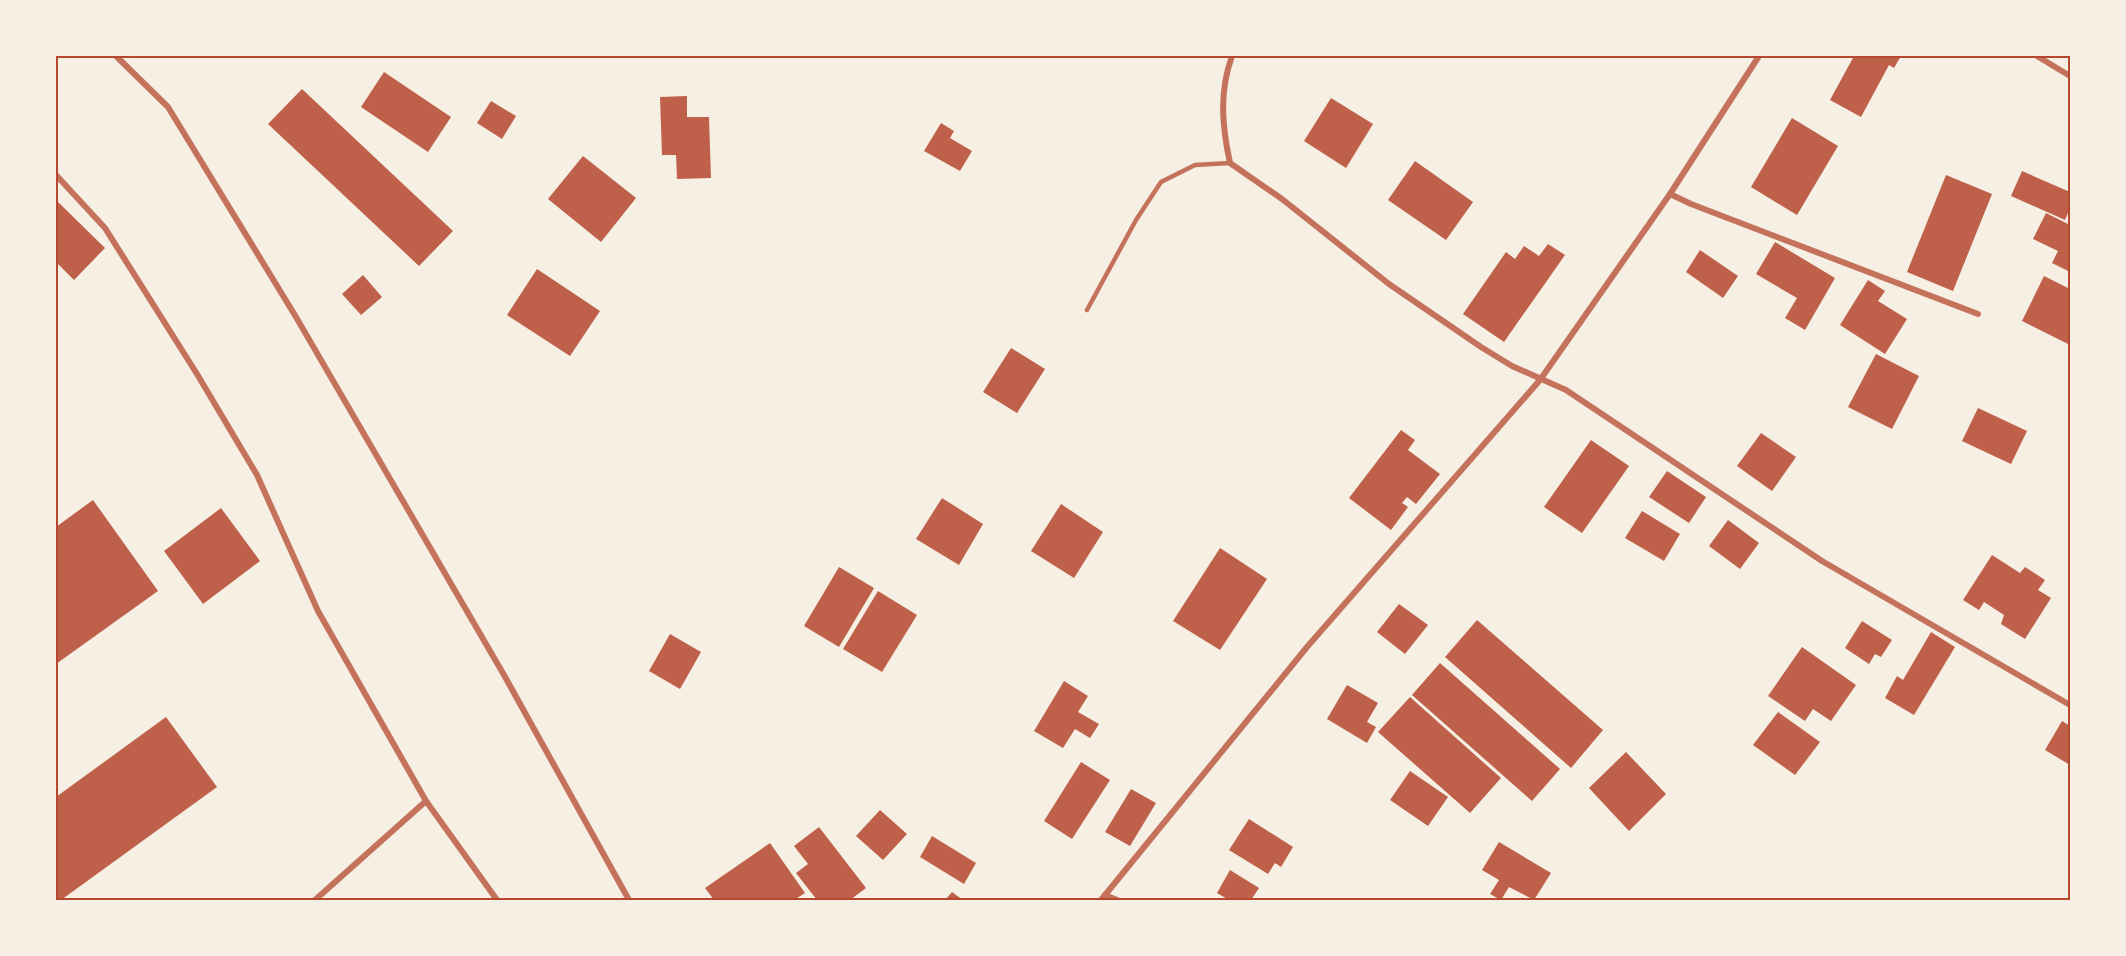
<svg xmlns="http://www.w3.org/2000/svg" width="2126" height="956" viewBox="0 0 2126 956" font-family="'Noto Serif',serif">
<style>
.building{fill:#bf614a}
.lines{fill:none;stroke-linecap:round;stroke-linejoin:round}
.service{stroke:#c5725c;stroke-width:4.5}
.minor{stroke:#c5725c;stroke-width:6}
.neatline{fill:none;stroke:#b5482f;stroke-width:2}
</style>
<rect width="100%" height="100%" fill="#f6efe4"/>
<g class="building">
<polygon points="1854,56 1901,56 1894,68 1889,65 1861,117 1830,100"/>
<polygon points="384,72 451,117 428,152 361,107"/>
<polygon points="302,89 453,231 419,266 268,124"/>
<polygon points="687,96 687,117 709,117 711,178 677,179 676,155 662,155 660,97"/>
<polygon points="1331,98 1373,124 1346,168 1304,141"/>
<polygon points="491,101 516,116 502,139 477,123"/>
<polygon points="1792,118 1838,146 1797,215 1751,187"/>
<polygon points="941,123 954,131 950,138 972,151 960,171 924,151"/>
<polygon points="583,156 636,198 601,242 548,199"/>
<polygon points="1415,161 1473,202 1446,240 1388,200"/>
<polygon points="2022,171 2070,192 2070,208 2065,220 2011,196"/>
<polygon points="1946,175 1992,194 1953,291 1907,272"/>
<polygon points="56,200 105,248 74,280 56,262"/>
<polygon points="2046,213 2070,225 2070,272 2052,263 2058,251 2033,239"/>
<polygon points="1775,242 1835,278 1805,330 1785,318 1797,298 1756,274"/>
<polygon points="1548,244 1565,255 1504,342 1463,314 1506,252 1515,259 1524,246 1539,256"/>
<polygon points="1700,250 1738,276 1723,298 1686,272"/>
<polygon points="537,269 600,311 570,356 507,315"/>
<polygon points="363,275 382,297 361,315 342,294"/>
<polygon points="2044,276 2070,289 2070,345 2022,321"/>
<polygon points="1868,280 1885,291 1878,301 1907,319 1885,354 1840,325"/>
<polygon points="1011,348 1045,369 1017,413 983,392"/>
<polygon points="1876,354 1919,376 1892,429 1848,407"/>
<polygon points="1978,408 2027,431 2011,464 1962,441"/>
<polygon points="1401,430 1415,440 1408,450 1440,474 1416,504 1407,497 1402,503 1408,507 1391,530 1349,498"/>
<polygon points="1761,433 1796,457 1772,491 1737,466"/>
<polygon points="1591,440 1629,466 1582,533 1544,507"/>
<polygon points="1667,471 1706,497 1689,523 1649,497"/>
<polygon points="942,498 983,524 959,565 916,539"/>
<polygon points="93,500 158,591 56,664 56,527"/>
<polygon points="1061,504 1103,532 1074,578 1031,551"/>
<polygon points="221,508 260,561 203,604 164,551"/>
<polygon points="1642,511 1680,534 1664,561 1625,538"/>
<polygon points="1728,520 1759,543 1740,569 1709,546"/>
<polygon points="1220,548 1267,579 1220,650 1173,621"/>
<polygon points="1992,555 2020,573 2025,567 2045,580 2038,590 2051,598 2025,639 2001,624 2004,615 1984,602 1979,610 1963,600"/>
<polygon points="839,567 874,588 839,647 804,626"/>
<polygon points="878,591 917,615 882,672 843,649"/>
<polygon points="1399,604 1428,625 1405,654 1377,632"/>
<polygon points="1477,620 1603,730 1571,768 1445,657"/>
<polygon points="1862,621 1892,640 1881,657 1875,654 1869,664 1845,648"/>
<polygon points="1931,632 1955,647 1914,715 1885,698 1897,676 1903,680"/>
<polygon points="670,634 701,652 680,689 649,671"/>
<polygon points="1802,647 1856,685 1831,721 1813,709 1805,721 1768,696"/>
<polygon points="1440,663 1560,769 1532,801 1412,695"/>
<polygon points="1064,681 1088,696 1078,712 1099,724 1090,738 1075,729 1063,748 1034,731"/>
<polygon points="1347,685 1378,703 1367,722 1376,727 1367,743 1327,719"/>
<polygon points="1410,697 1501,778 1470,813 1378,732"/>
<polygon points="1778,712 1820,742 1795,775 1753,745"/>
<polygon points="166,717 217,787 61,900 56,900 56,797"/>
<polygon points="2062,721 2070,726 2070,765 2045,750"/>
<polygon points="1626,752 1666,794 1629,831 1589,788"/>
<polygon points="1081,762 1110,780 1072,839 1044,821"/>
<polygon points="1410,771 1448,797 1428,826 1390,800"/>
<polygon points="1131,789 1156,803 1130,846 1105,832"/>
<polygon points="880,810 907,834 883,860 856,836"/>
<polygon points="1249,819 1293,847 1281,867 1275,863 1268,874 1229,850"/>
<polygon points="819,827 866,888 850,900 817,900 796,873 808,864 794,846"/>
<polygon points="932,836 976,863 964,884 920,857"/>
<polygon points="1499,842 1551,873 1534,900 1509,887 1501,900 1490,894 1499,880 1482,870"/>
<polygon points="770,843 805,893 794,900 714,900 705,888"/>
<polygon points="1230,870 1259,888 1251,900 1229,900 1217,893"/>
<polygon points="952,892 963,900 945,900"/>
</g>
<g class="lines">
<polyline class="service" points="1087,310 1136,220 1161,182 1195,165 1230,163"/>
<g class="minor">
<polyline points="116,56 168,107 296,317 504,675 629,900"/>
<path d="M1232 56C1219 92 1222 126 1230 163L1282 199 1389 284 1481 347 1512 366 1566 390 1822 561 2070 705"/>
<polyline points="2037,56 2070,76"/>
<polyline points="56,175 105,228 197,374 257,475 318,611 426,801 497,900"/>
<polyline points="1670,194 1691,204 1978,314"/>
<polyline points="1105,895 1117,900"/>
<polyline points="315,900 426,801"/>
<polyline points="1101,900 1307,647 1540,380 1670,194 1759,56"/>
</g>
</g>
<rect width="2126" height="956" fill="none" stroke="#f6efe4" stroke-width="114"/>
<rect x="57" y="57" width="2012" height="842" class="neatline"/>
</svg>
